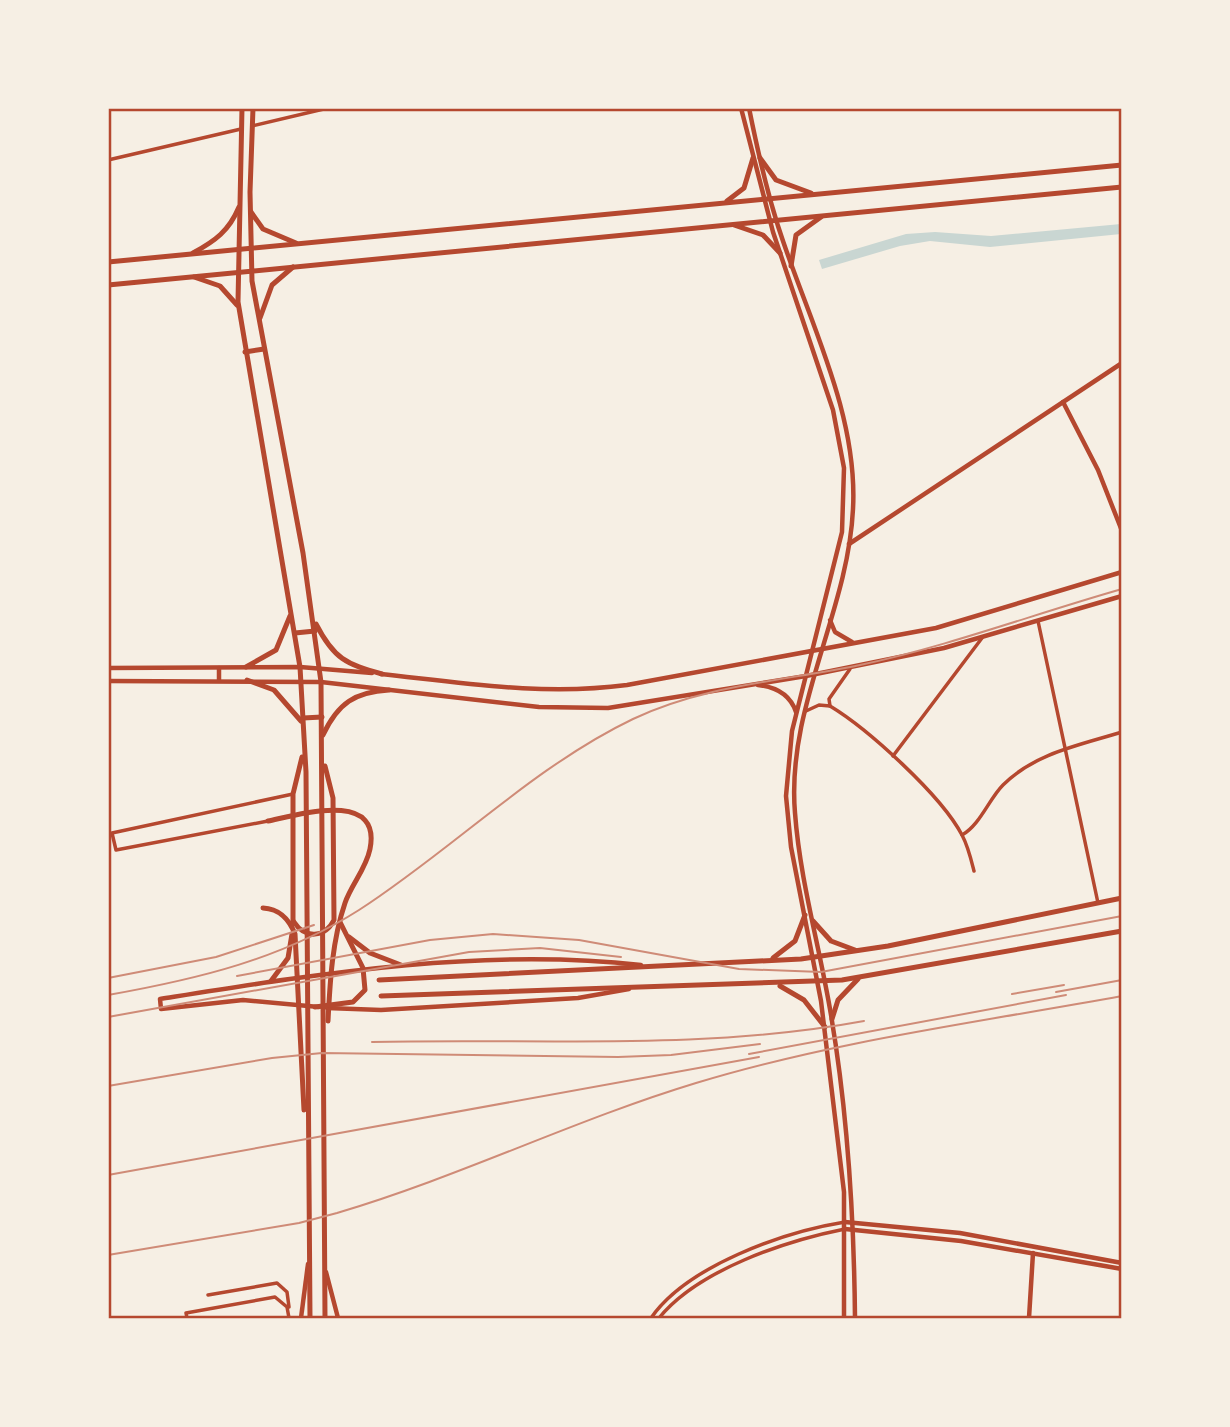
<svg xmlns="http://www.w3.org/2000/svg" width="1230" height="1427" viewBox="0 0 1230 1427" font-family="Bitter,serif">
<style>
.water{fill:#c9d6d2}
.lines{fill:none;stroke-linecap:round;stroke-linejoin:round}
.minor{stroke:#b5482f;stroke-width:3.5}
.tertiary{stroke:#b5482f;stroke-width:4.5}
.secondary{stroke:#b5482f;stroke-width:4.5}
.primary{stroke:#b5482f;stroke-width:5}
.rail{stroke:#cf8b77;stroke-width:2}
.neatline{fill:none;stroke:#b5482f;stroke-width:2.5}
</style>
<rect width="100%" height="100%" fill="#f6efe4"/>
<polygon class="water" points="1121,224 1121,234 990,247 930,241 900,246 822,269 819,260 906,234 935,232 991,236"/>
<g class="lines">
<g class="minor">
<polyline points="252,126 328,108"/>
<polyline points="108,160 241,129"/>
<polyline points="1038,621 1098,903"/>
<polyline points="830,706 829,699 850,669"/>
<path d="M806 711 819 705 830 706C868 729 941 795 962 835 968 846 971 859 974 871"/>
<polyline points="893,756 982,638"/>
<polyline points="268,821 116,850 112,833 293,794"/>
<path d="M962 835C980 825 989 799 1003 785 1035 753 1080 745 1122 732"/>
<polyline points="208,1295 277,1283 287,1292 289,1307"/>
<polyline points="187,1318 186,1313 275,1297 287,1307 289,1318"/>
<path d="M651 1318C687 1266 783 1232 845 1222"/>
<path d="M659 1318C698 1270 785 1241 845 1229"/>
</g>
<g class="tertiary">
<polyline points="1063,402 1098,470 1122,531"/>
<polyline points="849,544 1122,363"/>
<polyline points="219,680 219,668"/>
<polyline points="1029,1318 1033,1253"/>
</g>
<g class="secondary">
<polyline points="741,108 773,232 833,410 844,468 842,532 792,731 786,796 791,847 821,1001 844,1192 844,1318"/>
<path d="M749 108C758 153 768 198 783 241 812 327 858 417 853 509 848 613 786 707 795 813 800 881 820 948 831 1015 848 1115 854 1218 855 1318"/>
<polyline points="830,620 835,632 852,642"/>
<polyline points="108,668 300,667 372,673"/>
<path d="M381 674C464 683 544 696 627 685L936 628 1122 572"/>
<polyline points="108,681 321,682 539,707 608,708 806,676 944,648 1122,596"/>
<path d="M758 685C776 687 790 694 796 712"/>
<path d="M319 1007 243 1000 161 1009 160 999C318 974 480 947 641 965"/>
<polyline points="327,1008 381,1010 578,998 629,989"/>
<polyline points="845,1222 960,1233 1122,1263"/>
<polyline points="845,1229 961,1241 1122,1269"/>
<polyline points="326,1272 338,1318"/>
<polyline points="301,1318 308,1264"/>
</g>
<g class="primary">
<polyline points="242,108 238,302 300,667 306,772 310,1318"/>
<polyline points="253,108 250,192 252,281 303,553 321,682 325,1318"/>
<polyline points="760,158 776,180 811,193"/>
<polyline points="727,201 744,188 753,158"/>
<polyline points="251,212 263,229 296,243"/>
<polyline points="734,225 763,235 780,253"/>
<path d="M193 253C215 241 229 231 239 207"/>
<polyline points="108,262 1122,165"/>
<polyline points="791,266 796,235 821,217"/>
<polyline points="194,277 220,286 237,305"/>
<polyline points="108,285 1122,187"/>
<polyline points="260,318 272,285 293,267"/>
<polyline points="245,352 264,349"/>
<path d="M316 624C334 659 346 664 382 674"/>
<polyline points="295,633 315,631"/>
<polyline points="246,667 276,650 290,616"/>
<polyline points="247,680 274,690 301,721"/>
<polyline points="303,718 322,717"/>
<path d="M323 735C338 703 355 692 389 690"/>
<path d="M268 821C297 815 382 789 370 849 366 869 351 885 345 903 332 941 330 982 328 1021"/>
<path d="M263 908C280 909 289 919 295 934L304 1110"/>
<polyline points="813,921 831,941 855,950"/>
<path d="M294 922C305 939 325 938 334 920L333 798 325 766"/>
<polyline points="293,924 293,794 302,757"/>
<polyline points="349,937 370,953 401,965"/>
<polyline points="773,958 795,941 805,915"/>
<polyline points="379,980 801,959 888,946 1122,898"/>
<polyline points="271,981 288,958 292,934"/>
<polyline points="780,986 804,1000 825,1027"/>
<polyline points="381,996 842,980 1122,931"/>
<polyline points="315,1007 353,1002 365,990 363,968 340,922"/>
<polyline points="832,1019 838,1000 858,979"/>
</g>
<g class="rail">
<polyline points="237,976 430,940 493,934 579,940 739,969 821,972 1122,916"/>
<polyline points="108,978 216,957 314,925"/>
<polyline points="1056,992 1122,980"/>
<polyline points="1012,994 1064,985"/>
<path d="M108 995C198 979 282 959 359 910 452 850 533 767 633 719 705 685 783 681 860 665 949 646 1034 614 1122 589"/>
<polyline points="108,1017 469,952 540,948 621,957"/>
<path d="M372 1042C536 1038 702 1051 864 1021"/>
<polyline points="749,1054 1066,995"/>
<polyline points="108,1086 272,1058 322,1053 618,1057 671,1055 760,1044"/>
<polyline points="108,1175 759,1057"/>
<path d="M108 1255 299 1223 337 1213C459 1177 574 1120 696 1083 834 1041 980 1022 1122 996"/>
</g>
</g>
<rect width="1230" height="1427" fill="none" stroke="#f6efe4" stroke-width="220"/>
<rect x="110" y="110" width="1010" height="1207" class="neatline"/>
</svg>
